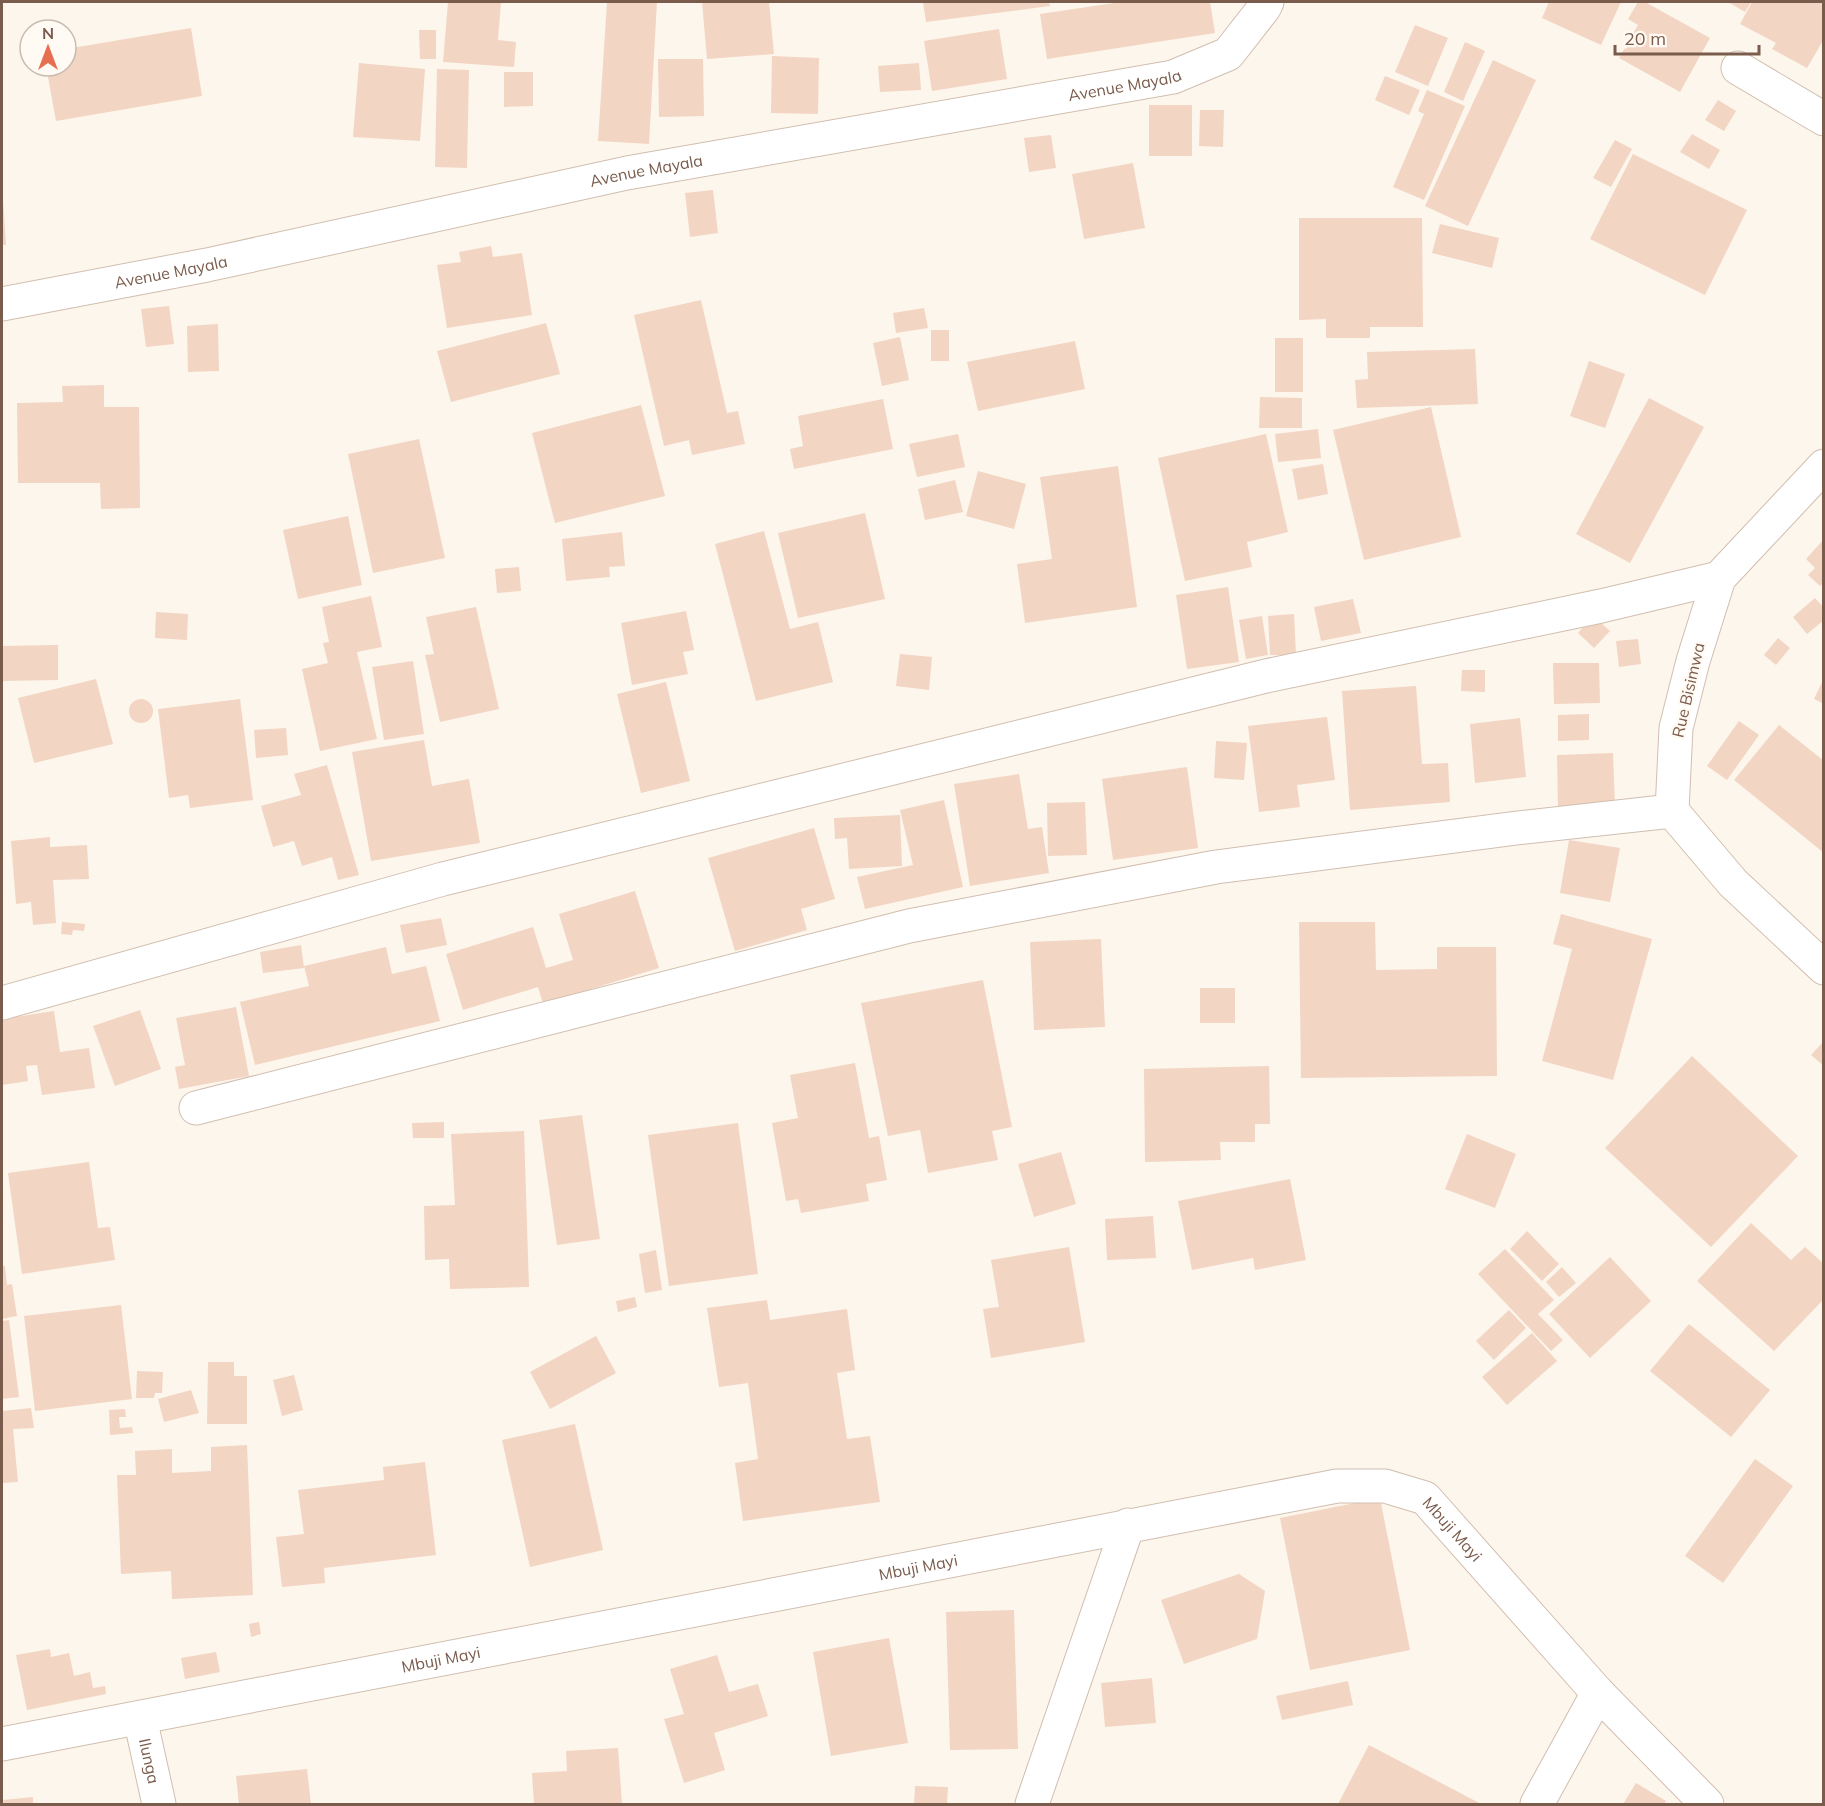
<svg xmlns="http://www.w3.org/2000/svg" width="1825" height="1806" viewBox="0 0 1825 1806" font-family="Mulish,sans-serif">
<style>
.building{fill:#f3d5c3}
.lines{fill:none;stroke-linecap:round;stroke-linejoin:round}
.minor-casing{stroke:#d1beb0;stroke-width:35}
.minor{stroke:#fff;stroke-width:33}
.labels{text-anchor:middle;stroke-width:5;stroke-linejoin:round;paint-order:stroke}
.street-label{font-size:16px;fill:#7a5c4d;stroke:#fffaf3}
</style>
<rect width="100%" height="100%" fill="#fdf6ec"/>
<g class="building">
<polygon points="448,2 501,2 498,40 516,42 514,67 443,62"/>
<polygon points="607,2 657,2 649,144 598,141"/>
<polygon points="702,2 769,2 774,54 707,59"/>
<polygon points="923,2 1049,2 1050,6 926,22"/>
<polygon points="1121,2 1210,2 1215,33 1047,59 1040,14"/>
<polygon points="1549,2 1621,2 1601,45 1542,18"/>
<polygon points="1638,2 1645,2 1710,38 1680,92 1619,58 1638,25 1628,19"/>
<polygon points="1728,2 1751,2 1745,12"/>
<polygon points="1752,2 1824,2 1824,39 1807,68 1772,49 1776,43 1740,24"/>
<polygon points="1415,25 1448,38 1428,86 1395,72"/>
<polygon points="191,28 202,96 56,121 46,66 66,66 66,49"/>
<polygon points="999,29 1007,79 932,91 924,41"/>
<polygon points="419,30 436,30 436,59 420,59"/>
<polygon points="1465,42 1485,51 1463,101 1444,92"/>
<polygon points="772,56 819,58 818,114 771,113"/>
<polygon points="658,59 703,59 704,116 659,117"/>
<polygon points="1493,60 1536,80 1468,226 1425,206"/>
<polygon points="359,63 425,69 420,141 353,137"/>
<polygon points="919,63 921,90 880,92 878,66"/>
<polygon points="437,69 469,70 467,168 435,167"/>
<polygon points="504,72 533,72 533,106 504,107"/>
<polygon points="1385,76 1420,90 1409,115 1375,100"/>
<polygon points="1427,90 1465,106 1424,200 1393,187 1424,114 1418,111"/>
<polygon points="1718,100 1736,111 1724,131 1705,120"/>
<rect x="1149" y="105" width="43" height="51"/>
<polygon points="1200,110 1224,110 1223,147 1199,146"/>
<polygon points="1692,134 1720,150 1709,169 1680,152"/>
<polygon points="1051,135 1056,168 1029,172 1024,138"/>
<polygon points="1615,140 1632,149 1611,187 1593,178"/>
<polygon points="1633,154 1747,210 1705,295 1590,239"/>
<polygon points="1133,163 1145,228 1084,239 1072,174"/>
<polygon points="713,190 718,233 690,237 685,193"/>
<polygon points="3,200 6,245 2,245 2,201"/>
<polygon points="1299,218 1422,218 1423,327 1370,327 1370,338 1326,338 1326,319 1299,320"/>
<polygon points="1440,224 1499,238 1492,268 1432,253"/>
<polygon points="491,246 493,257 522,253 532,315 447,328 437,265 461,262 459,252"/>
<polygon points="701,300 727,413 738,411 745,444 692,455 689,440 664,446 634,315"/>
<polygon points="169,306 174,344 146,347 141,309"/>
<polygon points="924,308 928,328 896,333 893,313"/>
<polygon points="546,323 560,374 451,402 437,351"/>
<polygon points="218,324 219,371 188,372 187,326"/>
<rect x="931" y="330" width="18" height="31"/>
<polygon points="900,337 909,380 882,386 873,343"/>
<rect x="1275" y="338" width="28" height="54"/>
<polygon points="1075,341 1085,389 978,411 967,362"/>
<polygon points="1475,349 1478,404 1357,408 1355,380 1368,379 1367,352"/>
<polygon points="1589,361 1625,374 1605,428 1570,416"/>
<polygon points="104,385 104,407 139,407 140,508 101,509 100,483 18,483 17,403 63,402 62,386"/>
<polygon points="1260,397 1302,398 1302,428 1259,428"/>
<polygon points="1649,398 1704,427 1630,563 1576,534"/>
<polygon points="883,399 893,449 794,469 790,449 803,446 798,416"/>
<polygon points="641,405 665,496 555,523 532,433"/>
<polygon points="1431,407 1461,537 1364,560 1333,430"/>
<polygon points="1318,429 1321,458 1278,462 1275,434"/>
<polygon points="958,434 965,467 917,477 909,444"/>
<polygon points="1266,434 1288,532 1247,542 1252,567 1185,581 1158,458"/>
<polygon points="419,439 445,558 373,573 348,454"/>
<polygon points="1323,464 1328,494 1298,500 1292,469"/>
<polygon points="1118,466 1137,607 1025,623 1017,564 1052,559 1040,477"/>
<polygon points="978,471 1026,484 1014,529 966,516"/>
<polygon points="955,480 963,512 925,520 918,489"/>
<polygon points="865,513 885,599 798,618 778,533"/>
<polygon points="348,516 362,585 298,599 283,530"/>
<polygon points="764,531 790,629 818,622 833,682 756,701 715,544"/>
<polygon points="622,532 625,566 609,567 610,577 566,581 562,539"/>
<polygon points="1824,539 1824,582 1820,586 1808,575 1815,568 1806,559"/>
<polygon points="519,567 521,591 497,593 495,569"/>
<polygon points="1228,587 1239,662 1187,669 1176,595"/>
<polygon points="371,596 382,647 357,652 377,739 320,751 302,669 328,663 323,643 329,642 322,607"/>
<polygon points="1815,598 1824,608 1824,620 1807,634 1793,617"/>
<polygon points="1353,599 1361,633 1321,641 1314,607"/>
<polygon points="476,607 499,709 440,722 425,655 434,654 426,617"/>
<polygon points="686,611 694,650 683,652 688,674 632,685 621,623"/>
<polygon points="156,612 188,614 187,640 155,638"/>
<polygon points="1294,614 1296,655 1270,655 1268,616"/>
<polygon points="1262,616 1268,655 1246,659 1239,620"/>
<polygon points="1593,616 1610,631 1594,648 1578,633"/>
<polygon points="1778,638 1790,648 1776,665 1764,655"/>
<polygon points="1638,639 1641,664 1619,667 1616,641"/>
<polygon points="58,645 58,680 3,681 2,646"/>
<polygon points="900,654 932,657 929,690 896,686"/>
<polygon points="413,661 424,734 384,740 372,667"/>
<polygon points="1553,663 1599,663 1600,703 1554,704"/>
<polygon points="1462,670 1485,670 1485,692 1461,691"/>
<polygon points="1824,678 1824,704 1814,699"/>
<polygon points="96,679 113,744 34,763 18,698"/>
<polygon points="666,682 690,781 641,793 617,694"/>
<polygon points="1416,686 1422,764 1448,763 1450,802 1350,810 1342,691"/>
<polygon points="240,699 253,800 190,808 188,795 169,798 158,709"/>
<circle cx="141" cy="711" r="12"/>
<polygon points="1589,714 1589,740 1558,741 1558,715"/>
<polygon points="1327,717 1335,780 1297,785 1300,807 1259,812 1248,726"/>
<polygon points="1520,718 1526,777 1475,783 1470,724"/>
<polygon points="1739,721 1759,735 1727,780 1707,766"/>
<polygon points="1779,725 1824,761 1824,853 1734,780"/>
<polygon points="286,728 288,755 256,758 254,730"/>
<polygon points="424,740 432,786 469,779 480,843 371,861 352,752"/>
<polygon points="1216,741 1247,743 1244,780 1214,778"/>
<polygon points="1613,753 1615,806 1558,807 1557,755"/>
<polygon points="327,765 359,875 338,880 332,857 302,866 294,841 273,847 261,806 301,795 294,774"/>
<polygon points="1187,767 1198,848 1113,860 1102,779"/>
<polygon points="1019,774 1028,829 1042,827 1049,873 970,886 954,784"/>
<polygon points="944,800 963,887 865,909 857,877 913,865 900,810"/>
<polygon points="1085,802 1087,855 1048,856 1047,803"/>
<polygon points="900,815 902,866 849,869 847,838 835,839 834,818"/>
<polygon points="814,828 835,899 801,909 807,930 735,951 708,858"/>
<polygon points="50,837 50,847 87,845 89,879 53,880 56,923 33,925 31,902 16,904 11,841"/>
<polygon points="1569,840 1620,848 1610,902 1560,893"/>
<polygon points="635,891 659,968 543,1004 538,987 463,1010 446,954 533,927 546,968 573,960 559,914"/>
<polygon points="1561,914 1652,939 1613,1080 1542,1061 1572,949 1553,944"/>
<polygon points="441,918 447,945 406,953 400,925"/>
<polygon points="62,922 85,924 84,931 73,930 72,935 61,934"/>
<polygon points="1299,922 1375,922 1376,970 1437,969 1437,947 1496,947 1497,1076 1301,1078"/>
<polygon points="1101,939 1105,1027 1034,1030 1030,942"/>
<polygon points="301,945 304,968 263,973 260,952"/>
<polygon points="386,947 392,974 426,966 440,1021 255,1065 240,1002 309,986 304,966"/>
<polygon points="983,980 1012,1127 992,1131 998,1160 928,1173 920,1130 888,1136 861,1003"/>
<rect x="1200" y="988" width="35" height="35"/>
<polygon points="236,1007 249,1076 179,1089 175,1067 185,1065 176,1018"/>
<polygon points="140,1010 161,1069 115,1086 93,1026"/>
<polygon points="54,1011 60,1052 89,1048 95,1088 42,1095 37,1065 26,1066 28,1081 2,1085 2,1019"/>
<polygon points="1824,1041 1824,1066 1811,1055"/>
<polygon points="1692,1056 1798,1156 1711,1247 1605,1148"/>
<polygon points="855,1063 869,1138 879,1136 887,1180 866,1184 869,1201 801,1213 798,1199 786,1201 772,1123 798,1118 790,1075"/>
<polygon points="1269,1066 1270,1124 1255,1124 1255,1142 1220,1142 1221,1160 1145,1162 1144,1069"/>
<polygon points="582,1115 600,1239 557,1245 539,1120"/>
<polygon points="444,1122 444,1138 413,1138 412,1123"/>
<polygon points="738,1123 758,1274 669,1286 648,1135"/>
<polygon points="524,1131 529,1287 450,1289 449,1259 425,1260 424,1206 455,1205 451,1134"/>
<polygon points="1467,1134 1516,1154 1495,1208 1445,1189"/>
<polygon points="1061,1152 1076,1204 1034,1217 1018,1164"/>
<polygon points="89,1162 98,1228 110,1227 115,1260 22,1274 8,1173"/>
<polygon points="1290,1179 1306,1260 1255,1270 1253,1258 1192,1270 1178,1201"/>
<polygon points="1153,1216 1156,1258 1107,1260 1105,1219"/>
<polygon points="1751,1223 1791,1260 1805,1247 1824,1264 1824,1299 1774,1351 1697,1281"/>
<polygon points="1527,1231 1559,1264 1542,1281 1510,1249"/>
<polygon points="1069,1247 1085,1342 991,1358 983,1309 999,1307 991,1260"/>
<polygon points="1505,1249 1554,1300 1538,1314 1563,1340 1551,1351 1478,1274"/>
<polygon points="656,1250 662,1290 645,1293 639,1254"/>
<polygon points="1610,1257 1651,1301 1590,1358 1549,1314"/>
<polygon points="2,1266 5,1266 7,1285 12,1284 17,1316 2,1319"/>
<polygon points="1562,1267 1576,1283 1559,1297 1546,1282"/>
<polygon points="635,1297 637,1307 618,1312 616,1301"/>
<polygon points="767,1300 770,1320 847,1309 855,1370 837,1373 847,1439 870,1436 880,1502 743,1521 735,1463 758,1459 748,1383 719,1387 707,1308"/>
<polygon points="121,1305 132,1399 35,1411 24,1316"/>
<polygon points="1509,1310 1526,1328 1494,1360 1476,1341"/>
<polygon points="9,1320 19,1397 2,1399 2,1321"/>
<polygon points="1689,1324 1770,1390 1731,1437 1650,1371"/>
<polygon points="1532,1333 1557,1361 1507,1405 1482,1377"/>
<polygon points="596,1336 616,1373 550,1409 530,1372"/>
<polygon points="208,1362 234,1362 234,1376 247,1376 247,1424 207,1424"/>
<polygon points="137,1371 163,1372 162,1393 155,1393 154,1398 136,1398"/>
<polygon points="294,1375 303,1410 282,1416 273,1380"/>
<polygon points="191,1390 199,1413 164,1422 158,1399"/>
<polygon points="31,1408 34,1428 13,1429 18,1482 2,1483 2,1411"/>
<polygon points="125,1409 126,1417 119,1417 120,1428 132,1427 133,1433 110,1435 109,1410"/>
<polygon points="575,1424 603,1550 530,1567 502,1440"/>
<polygon points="247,1445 253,1595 172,1599 171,1571 121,1574 117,1475 136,1475 135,1451 172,1449 172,1473 211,1471 211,1447"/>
<polygon points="1755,1459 1793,1486 1723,1583 1685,1556"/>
<polygon points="425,1462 436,1555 324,1568 325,1583 282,1587 276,1537 304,1534 298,1490 384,1480 383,1467"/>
<polygon points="1380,1498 1410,1650 1310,1670 1280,1518"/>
<polygon points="1239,1574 1265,1591 1257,1639 1184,1664 1161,1600"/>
<polygon points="1014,1610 1018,1749 950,1750 946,1612"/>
<polygon points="259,1622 261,1634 251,1637 249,1624"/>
<polygon points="889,1638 908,1743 831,1756 813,1652"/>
<polygon points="50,1649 51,1657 69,1653 74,1676 90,1672 93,1688 105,1686 106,1694 27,1710 16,1655"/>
<polygon points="216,1652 220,1672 185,1679 181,1658"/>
<polygon points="717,1655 729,1692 758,1684 768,1716 714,1733 725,1770 684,1783 664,1719 684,1714 670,1669"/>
<polygon points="1152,1678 1156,1723 1105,1727 1101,1683"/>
<polygon points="1348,1681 1353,1705 1282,1720 1276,1696"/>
<polygon points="1369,1745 1481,1804 1338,1804"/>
<polygon points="618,1748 622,1804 534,1804 532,1773 567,1771 566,1751"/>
<polygon points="307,1769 311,1804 239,1804 236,1776"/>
<polygon points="1636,1783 1666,1801 1664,1804 1623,1804"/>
<polygon points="915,1786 948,1787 947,1804 914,1804"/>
<polygon points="33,1797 33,1804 4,1804 3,1800"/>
</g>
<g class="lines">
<g class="minor-casing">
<g id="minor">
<polyline points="1738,68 1824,119"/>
<path id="s1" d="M2 304 207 265 627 173 1173 77 1228 54 1264 8 1267 2"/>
<polyline points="1824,466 1719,578 1693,661 1676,728 1672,811 1733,883 1824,968"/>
<polyline points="2,1003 443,879 1266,676 1601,606 1719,578"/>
<polyline points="196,1108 909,926 1216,867 1517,828 1672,811"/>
<path id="s2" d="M140 1718 159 1804"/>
<path id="s3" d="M2 1744 1337 1486H1385L1425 1498 1598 1693 1707 1804"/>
<polyline points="1032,1804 1128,1525"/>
<polyline points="1537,1804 1598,1693"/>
</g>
</g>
<use href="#minor" class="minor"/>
</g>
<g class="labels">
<g class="street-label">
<text dy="6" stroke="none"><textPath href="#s1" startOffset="1144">Avenue Mayala</textPath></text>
<text dy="6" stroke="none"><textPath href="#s1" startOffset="658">Avenue Mayala</textPath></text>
<text dy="6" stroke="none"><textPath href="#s1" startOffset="172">Avenue Mayala</textPath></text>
<text transform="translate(1688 690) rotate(-77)" y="6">Rue Bisimwa</text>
<text dy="6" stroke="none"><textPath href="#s3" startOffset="1491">Mbuji Mayi</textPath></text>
<text dy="6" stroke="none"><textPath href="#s3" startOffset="933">Mbuji Mayi</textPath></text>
<text dy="6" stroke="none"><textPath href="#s3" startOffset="447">Mbuji Mayi</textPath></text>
<text dy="6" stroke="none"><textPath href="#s2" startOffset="44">Ilunga</textPath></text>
</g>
</g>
<rect width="1825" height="1806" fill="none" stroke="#7a5c4d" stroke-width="6"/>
<g transform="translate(48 48)"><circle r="28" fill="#fffaf3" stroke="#cabbb1" stroke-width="1.5"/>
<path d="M0-4.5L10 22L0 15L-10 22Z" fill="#e76f51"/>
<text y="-9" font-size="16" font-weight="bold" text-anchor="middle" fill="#7a5c4d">N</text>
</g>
<path d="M1615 45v9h144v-9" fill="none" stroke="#7a5c4d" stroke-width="3"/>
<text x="1624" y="45" font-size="18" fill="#7a5c4d" stroke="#fffaf3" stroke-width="4.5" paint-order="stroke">20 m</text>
</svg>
